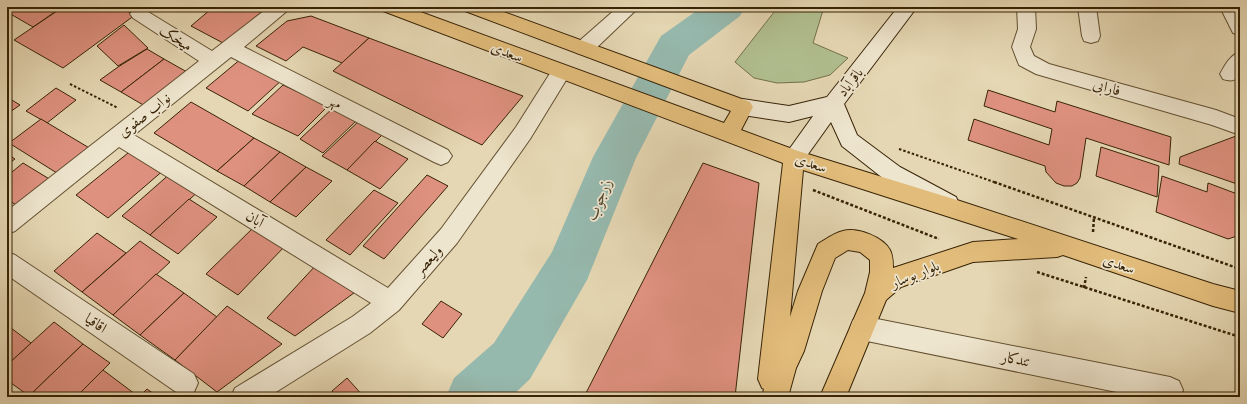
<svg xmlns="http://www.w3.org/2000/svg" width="1247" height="404" viewBox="0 0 1247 404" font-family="Cardo,Amiri,serif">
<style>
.green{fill:#b1bf90;stroke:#74714b}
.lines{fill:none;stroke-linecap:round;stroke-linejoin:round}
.river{fill:#96b9ae;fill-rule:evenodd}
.building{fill:#df9180;stroke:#382306}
.minor-casing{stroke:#635031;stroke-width:2}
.secondary-casing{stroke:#382306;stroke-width:2}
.primary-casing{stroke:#382306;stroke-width:2}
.path-far1{stroke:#382306;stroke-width:2;stroke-dasharray:2.5 2;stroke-linecap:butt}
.path{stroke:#382306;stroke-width:2.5;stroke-dasharray:3 2;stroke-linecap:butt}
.minor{fill:#eee5ce;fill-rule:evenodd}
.secondary{fill:#eee5ce;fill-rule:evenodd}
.primary{fill:#e2bc7a;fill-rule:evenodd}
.labels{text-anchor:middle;stroke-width:3.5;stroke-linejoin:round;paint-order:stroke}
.street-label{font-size:15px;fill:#382306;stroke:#eee5ce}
.water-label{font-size:16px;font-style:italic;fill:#504830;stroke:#eee5ce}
</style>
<rect width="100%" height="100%" fill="#e5d7b3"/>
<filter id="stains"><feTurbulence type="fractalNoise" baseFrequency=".005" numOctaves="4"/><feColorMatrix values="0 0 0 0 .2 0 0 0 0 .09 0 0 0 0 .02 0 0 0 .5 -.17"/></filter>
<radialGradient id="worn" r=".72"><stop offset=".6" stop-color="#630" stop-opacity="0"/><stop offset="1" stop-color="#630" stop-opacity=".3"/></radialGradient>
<polygon class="green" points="778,7 824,7 813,43 848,58 830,75 804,82 777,83 754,78 735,62"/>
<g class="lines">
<polygon class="river" points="702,7 745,7 740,16 689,55 636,158 587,280 530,379 511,397 446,397 454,378 494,343 552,252 593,157 661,36"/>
</g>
<g class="building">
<polygon points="7,7 62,7 33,27 7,12"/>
<polygon points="63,7 119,7 135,15 63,68 14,40"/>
<polygon points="207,7 268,7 223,43 191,26 211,9"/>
<polygon points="311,16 369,38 342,63 303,47 286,61 256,46 287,21"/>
<polygon points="124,25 148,48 118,66 97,46"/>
<polygon points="369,38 523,96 482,145 333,71"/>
<polygon points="147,49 164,59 121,92 100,80 118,67"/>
<polygon points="242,58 283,79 248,111 206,88"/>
<polygon points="164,59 187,72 145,106 121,92"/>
<polygon points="283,85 328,106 298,136 252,114"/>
<polygon points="56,88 76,100 47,123 26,111"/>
<polygon points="988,90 1055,112 1057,101 1171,137 1169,165 1086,138 1080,178 1077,183 1072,186 1064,186 1056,183 1046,172 1045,166 968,140 974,119 1049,145 1052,129 984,106"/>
<polygon points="7,97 20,105 7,114"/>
<polygon points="191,102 254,138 217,171 154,133"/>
<polygon points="334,107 357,120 323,153 300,139"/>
<polygon points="41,119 91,149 60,175 9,143"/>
<polygon points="361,119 385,132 347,170 322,156"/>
<polygon points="1236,136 1240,138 1240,185 1179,164 1180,157"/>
<polygon points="254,138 280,152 244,186 217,171"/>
<polygon points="375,141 408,159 380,189 347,170"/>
<polygon points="1101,147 1159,166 1157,197 1096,176"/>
<polygon points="133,149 165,169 108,218 76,195"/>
<polygon points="280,152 306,167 270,202 244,186"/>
<polygon points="7,154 15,159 7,165"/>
<polygon points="23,163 51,180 19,207 7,199 7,176"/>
<polygon points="703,163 759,183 735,397 592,397 585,395"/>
<polygon points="306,167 332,181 296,217 270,202"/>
<polygon points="172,172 200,190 150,235 122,216"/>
<polygon points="427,175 448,186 384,259 363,246"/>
<polygon points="1162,176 1207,192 1208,183 1240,195 1240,235 1228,239 1156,212"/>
<polygon points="374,190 398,203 350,255 326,240"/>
<polygon points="189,199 217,217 178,254 150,235"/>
<polygon points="255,226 286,245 238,295 206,274"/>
<polygon points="97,233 126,253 82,292 54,271"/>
<polygon points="140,241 170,262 113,315 82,292"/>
<polygon points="317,264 358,290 295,336 267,318"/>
<polygon points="156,274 184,293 140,335 113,315"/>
<polygon points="184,293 217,317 175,360 140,335"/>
<polygon points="441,301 462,314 443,338 422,324"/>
<polygon points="227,306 282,344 217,392 175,360"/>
<polygon points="54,322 83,344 29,396 7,380 7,365"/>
<polygon points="7,325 31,343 7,365"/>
<polygon points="83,344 110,363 76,397 29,396"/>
<polygon points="103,370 139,397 76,397"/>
<polygon points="347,378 364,397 336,397 332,391"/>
<polygon points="147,389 158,397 139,397"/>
</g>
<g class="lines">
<g class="minor-casing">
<g id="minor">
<polygon points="269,7 290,7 287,11 244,47 448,150 452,156 448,162 441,165 434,162 231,57 134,135 388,288 441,229 516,127 554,67 561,65 568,67 571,72 530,139 457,243 399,310 370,333 268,397 231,397 235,388 352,317 371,303 119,147 15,231 7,234 7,211 199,61 133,18 130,14 133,10 139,8 145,10 212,51"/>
<polygon points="618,7 638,7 635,11 591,53 584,55 577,53 575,48 577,43"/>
<polygon points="1017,7 1035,7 1036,29 1030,47 1034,56 1049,64 1216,110 1240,119 1240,135 1212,125 1036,74 1019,65 1012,47 1018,29"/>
<polygon points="1078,7 1096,7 1100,36 1098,41 1091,43 1084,41 1082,36"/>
<polygon points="1220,7 1238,7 1240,11 1240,35 1233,33"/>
<path d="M1240 52C1240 66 1244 86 1223 79L1220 74C1225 65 1230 55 1240 52Z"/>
<polygon points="7,252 15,255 194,374 198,383 194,392 185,396 176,392 7,275"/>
<polygon points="862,316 1170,377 1179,381 1183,390 1180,397 1141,397 862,340 853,336 850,328 853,320"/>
</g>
</g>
<g class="secondary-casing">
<polygon id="secondary" points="898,7 917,7 844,104 857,135 900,167 956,197 959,204 956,211 948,213 940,211 884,179 842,146 831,122 801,164 794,167 787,164 783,158 813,116 789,122 743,115 736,112 733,107 736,102 743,99 789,106 827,97"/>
</g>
<g class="primary-casing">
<path id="primary" d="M380 7H407L724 123 731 111 465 11 462 7H490L750 102 753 107 741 130 798 151 960 201 1213 284 1240 291V313L1213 306 1063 255 1057 257 973 262 901 287 886 300 846 397H820L865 293 870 272V260L860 252 848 250 835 258 822 291 804 351 796 368 788 397H762L764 389 762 388 758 379 783 163 383 11ZM803 170 1018 239 973 242 893 268C893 262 893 256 890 250 883 237 857 227 843 231 834 233 826 239 818 244L798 291 790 317Z"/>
</g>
<g class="path-far1">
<polyline points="70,84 118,108"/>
<polyline points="899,149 997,183"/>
</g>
<g class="path">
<polyline points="994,182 1240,269"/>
<polyline points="813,190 939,239"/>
<polyline points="1093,232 1094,217"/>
<polyline points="1037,272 1240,337"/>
<polyline points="1084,288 1086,277"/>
</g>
<use href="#minor" class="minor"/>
<use href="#secondary" class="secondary"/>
<use href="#primary" class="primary"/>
</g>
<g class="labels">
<g class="street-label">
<text transform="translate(176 38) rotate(32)" y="5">میخک</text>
<text transform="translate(507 52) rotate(21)" y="5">سعدی</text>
<text transform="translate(850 82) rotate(-52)" y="5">باقرآباد</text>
<text transform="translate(1107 87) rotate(16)" y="5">فارابی</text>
<text transform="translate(335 102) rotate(27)" y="5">مهر</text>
<text transform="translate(144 115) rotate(-38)" y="5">نواب صفوی</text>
<text transform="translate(811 163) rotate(18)" y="5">سعدی</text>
<text transform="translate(255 219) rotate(31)" y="5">آبان</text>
<text transform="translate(428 260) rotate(-48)" y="5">ولیعصر</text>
<text transform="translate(1119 264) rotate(19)" y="5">سعدی</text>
<text transform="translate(915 274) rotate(-22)" y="5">بلوار بوسار</text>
<text transform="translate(96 323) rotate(34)" y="5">اقاقیا</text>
<text transform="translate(1016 359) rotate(11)" y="5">تندکار</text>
</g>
<g class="water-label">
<text transform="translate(598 199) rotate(-68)" y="6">زرجوب</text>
</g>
</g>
<rect width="1247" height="404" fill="none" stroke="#e5d7b3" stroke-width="24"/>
<rect x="8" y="8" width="1231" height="388" fill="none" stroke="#382306" stroke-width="2"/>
<rect x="12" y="12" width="1223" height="380" fill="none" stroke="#382306"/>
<rect width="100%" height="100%" filter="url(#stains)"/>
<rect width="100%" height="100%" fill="url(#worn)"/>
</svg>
